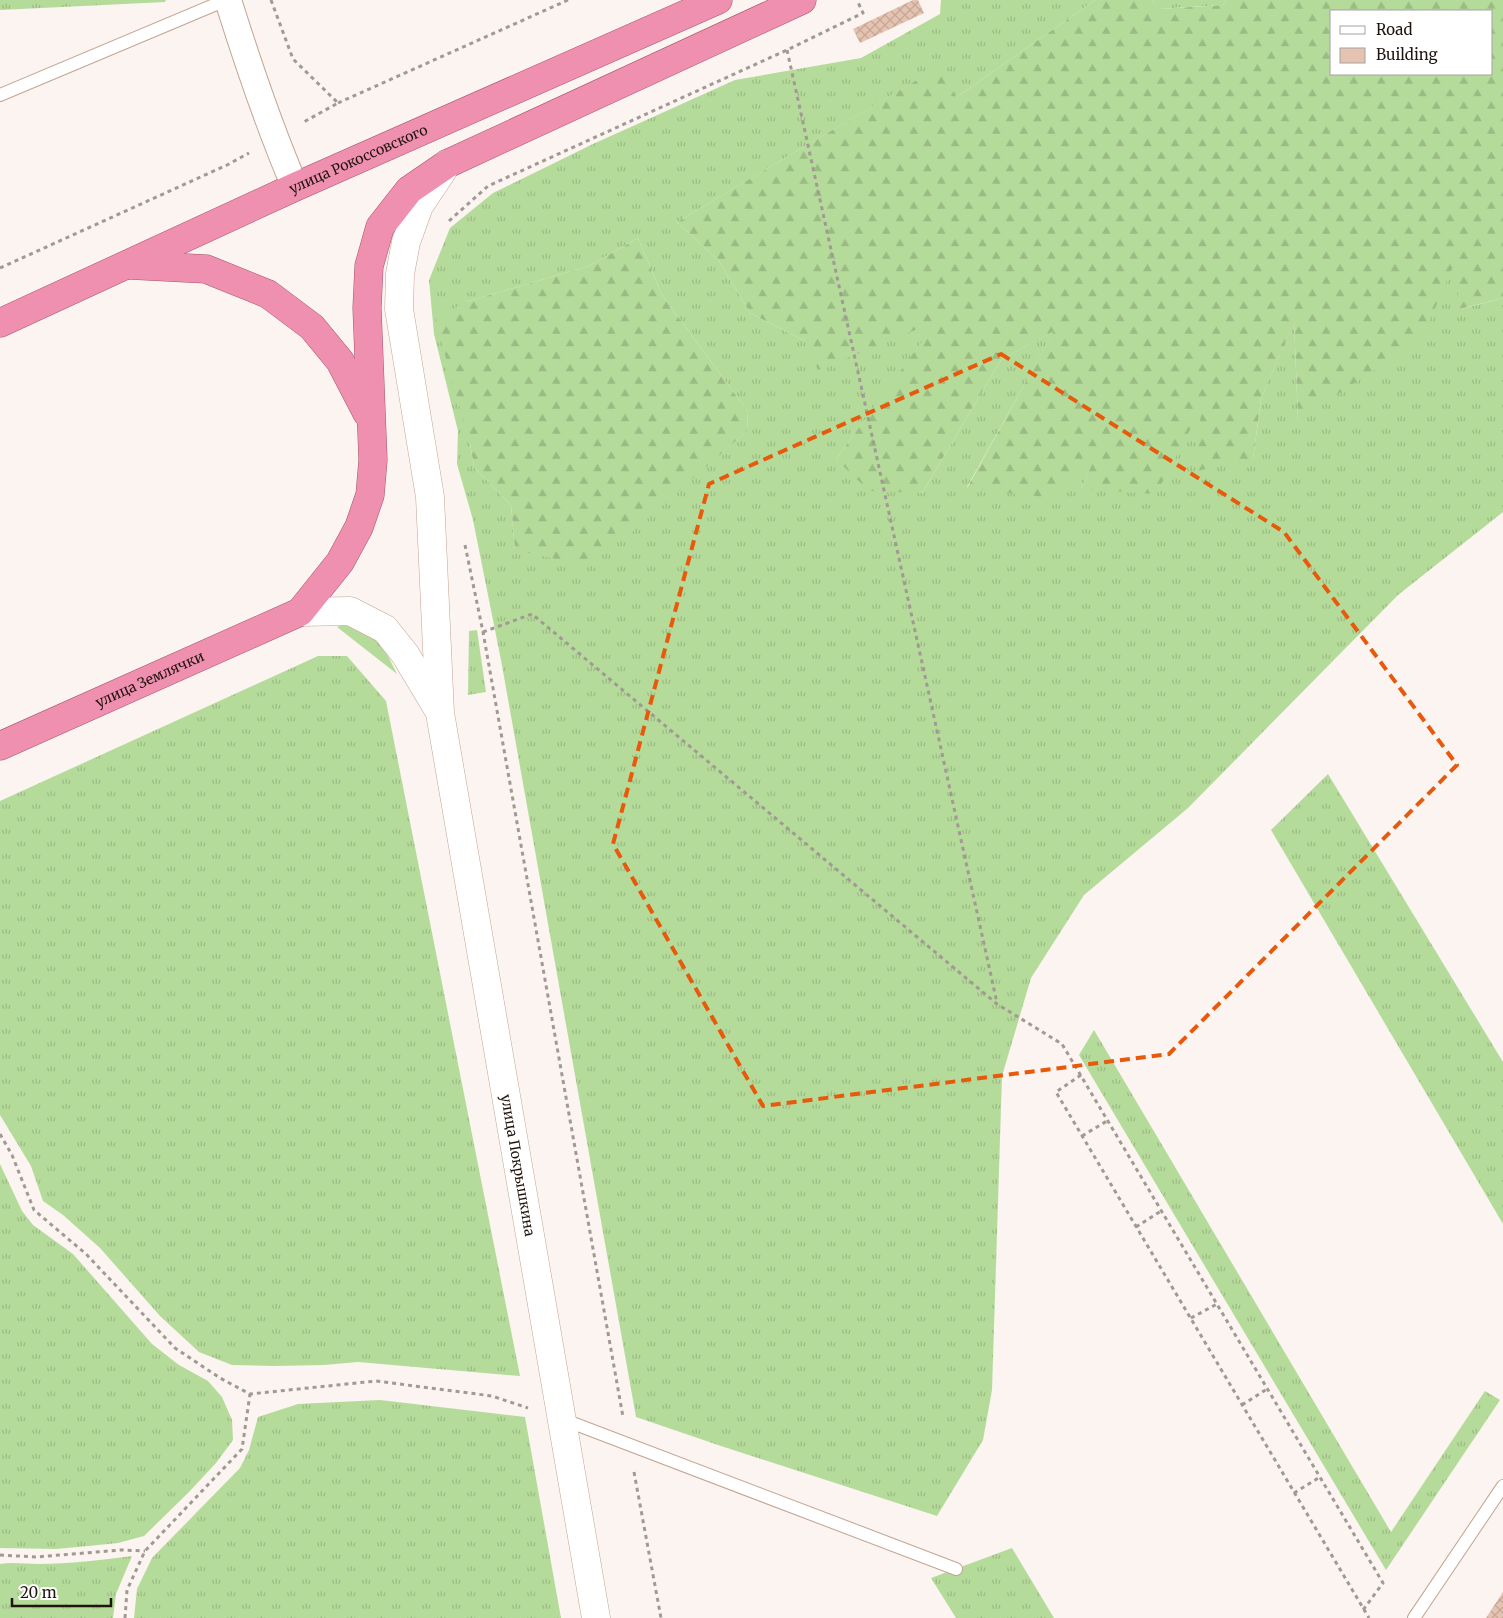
<svg xmlns="http://www.w3.org/2000/svg" width="1503" height="1618" viewBox="0 0 1503 1618" font-family="Merriweather,serif">
<style>
.grass{fill:url(#grass-tufts);fill-rule:evenodd}
.forest{fill:url(#forest-firs);fill-rule:evenodd}
.building{fill:url(#building-cross-hatch)}
.lines{fill:none;stroke-linecap:round;stroke-linejoin:round}
.service-casing{stroke:#c4a391;stroke-width:14}
.minor-casing{stroke:#c4a391;stroke-width:28}
.secondary-casing{stroke:#c4a391;stroke-width:29}
.trunk-casing{stroke:#a5536a;stroke-width:29}
.path{stroke:#a29994;stroke-width:3;stroke-dasharray:4 4;stroke-linecap:butt}
.service{stroke:#fff;stroke-width:12}
.minor{stroke:#fff;stroke-width:26}
.secondary{stroke:#fff;stroke-width:28}
.trunk{stroke:#f090b0;stroke-width:28}
.marked{fill:none;stroke:#e8590c;stroke-width:4;stroke-dasharray:10 6;stroke-linejoin:round}
.labels{text-anchor:middle;stroke-width:4;stroke-linejoin:round;paint-order:stroke}
.street-label{font-size:14px;fill:#20140e;stroke:#fff}
</style>
<defs>
<pattern id="grass-tufts" width="24" height="20" patternUnits="userSpaceOnUse" patternTransform="scale(1.25)"><rect width="24" height="20" fill="#b5db9a"/><path d="M3 7l-1-3M5 7V3M7 7l1-3M15 17l-1-3M17 17v-4M19 17l1-3" fill="none" stroke="#9bbb84"/></pattern>
<pattern id="forest-firs" width="22" height="20" patternUnits="userSpaceOnUse" patternTransform="scale(1.25)"><rect width="22" height="20" fill="#b5db9a"/><path d="M5 1l3.5 6h-7zM16 11l3.5 6h-7z" fill="#9bbb84"/></pattern>
<pattern id="building-cross-hatch" width="8" height="8" patternUnits="userSpaceOnUse" patternTransform="scale(1.25)"><rect width="8" height="8" fill="#e5c3b0"/><path d="M0 0l8 8M0 8l8-8" fill="none" stroke="#c4a796"/></pattern>
</defs>
<rect width="100%" height="100%" fill="#fbf4f0"/>
<g class="grass">
<polygon points="0,0 166,0 165,2 0,10"/>
<path d="M941 0H1095L957 97 938 68 677 222 719 261 750 313 805 341 938 321 836 459 922 493 1001 360 1055 330 967 487 1098 452 1081 489 1201 408 1253 459 1261 399 1294 320 1298 420 1455 262 1461 309 1503 298V512L1398 595 1188 808 1084 895 1031 978 1002 1076 992 1390 983 1440 937 1516 721 1446 636 1417 501 660 473 520 457 464 458 431 434 334 429 280 450 228 493 193 593 144 735 80 861 58 940 14ZM638 238 662 295 748 412 747 431 706 466 515 550 511 505 474 467 470 444 466 302 589 266Z"/>
<polygon points="1152,0 1227,0 1223,5 1157,9"/>
<polygon points="346,624 363,627 383,646 397,674 337,627"/>
<polygon points="477,630 486,692 468,695 469,631"/>
<polygon points="318,656 347,656 386,701 520,1376 358,1362 324,1365 273,1366 232,1365 199,1352 160,1316 100,1248 63,1215 43,1201 31,1166 0,1115 0,801"/>
<polygon points="1328,774 1503,1062 1503,1224 1271,830"/>
<polygon points="1094,1030 1391,1532 1485,1391 1500,1400 1386,1570 1079,1055"/>
<polygon points="0,1164 22,1211 33,1225 73,1254 152,1344 179,1365 208,1381 222,1397 232,1420 233,1440 216,1463 189,1492 144,1536 118,1543 88,1546 56,1549 0,1548"/>
<polygon points="380,1400 525,1417 561,1618 134,1618 137,1589 152,1558 240,1468 249,1450 258,1417 298,1404"/>
<polygon points="1012,1548 1054,1618 956,1618 931,1578"/>
<path d="M132 1556 116 1594 113 1618H0V1564C13 1562 25 1564 39 1564 69 1564 101 1560 132 1556Z"/>
</g>
<g class="forest">
<path d="M1095 0H1152L1158 9 1223 5 1227 0H1503V298L1460 309 1454 264 1422 339 1298 420 1294 321 1261 399 1253 459 1197 471 1201 409 1156 494 1081 489 1097 453 1051 498 967 488 1054 331 1001 360 922 493 869 491 836 459 937 321 818 370 805 341 750 313 719 261 677 222 939 67 957 97ZM1492 11V74H1332V11Z"/>
<polygon points="638,238 662,295 748,412 747,431 632,532 579,564 515,550 511,505 474,467 470,444 435,319 466,302 589,266"/>
</g>
<g class="building">
<polygon points="913,0 918,0 924,13 860,43 853,29"/>
<polygon points="1503,1592 1503,1618 1486,1618"/>
</g>
<g class="lines">
<g class="service-casing">
<g id="service">
<polyline points="0,95 226,0"/>
<polyline points="562,1419 956,1569"/>
<polyline points="1414,1618 1503,1486"/>
</g>
</g>
<g class="minor-casing">
<path id="minor" d="M228 0C248 64 269 126 295 187"/>
</g>
<g class="secondary-casing">
<g id="secondary">
<path id="s1" d="M447 164 419 206 406 242 400 274 399 309 430 497 440 713 596 1618"/>
<polyline points="300,612 350,611 385,629 405,654 438,709"/>
</g>
</g>
<g class="trunk-casing">
<g id="trunk">
<polyline points="129,265 206,269 268,294 312,327 340,361 367,413"/>
<path id="s2" d="M0 323 295 187 718 0"/>
<path id="s3" d="M0 746 300 612 340 562 359 527 370 495 373 460 367 308 369 266 380 227 409 190 447 164 802 0"/>
</g>
</g>
<g class="path">
<polyline points="271,0 293,59 338,103 302,123"/>
<polyline points="787,50 997,1003"/>
<polyline points="338,103 568,0"/>
<polyline points="449,221 488,186 787,50 863,13 857,0"/>
<polyline points="0,268 227,165 249,153"/>
<polyline points="465,545 483,632 623,1417"/>
<polyline points="483,632 532,614 997,1004 1062,1044 1383,1583 1363,1610"/>
<polyline points="1081,1075 1056,1092 1369,1618"/>
<polyline points="0,1134 12,1155 34,1210 86,1254 175,1348 220,1378 250,1394 376,1381 492,1396 528,1408"/>
<polyline points="1082,1136 1107,1121"/>
<polyline points="1136,1227 1161,1211"/>
<polyline points="1191,1318 1217,1304"/>
<polyline points="1242,1405 1267,1389"/>
<polyline points="634,1472 661,1618"/>
<polyline points="1294,1493 1320,1477"/>
<polyline points="0,1555 36,1557 121,1550 145,1551"/>
<polyline points="125,1618 127,1590 145,1551 242,1449 250,1394"/>
</g>
<use href="#service" class="service"/>
<use href="#minor" class="minor"/>
<use href="#secondary" class="secondary"/>
<use href="#trunk" class="trunk"/>
</g>
<path class="marked" d="M1001 354 1284 532 1457 765 1169 1054 763 1106 613 844 709 484Z"/>
<g class="labels">
<g class="street-label">
<text dy="5" stroke="none"><textPath href="#s2" startOffset="394">улица Рокоссовского</textPath></text>
<text dy="5" stroke="none"><textPath href="#s3" startOffset="164">улица Землячки</textPath></text>
<text dy="5" stroke="none"><textPath href="#s1" startOffset="1022">улица Покрышкина</textPath></text>
</g>
</g>
<rect x="1330" y="10" width="162" height="65" fill="#ffffff" stroke="#a6a19f"/>
<rect x="1340" y="26" width="25" height="8" fill="#ffffff" stroke="#a6a19f"/>
<text x="1376" y="35" font-size="15" fill="#20140e">Road</text>
<rect x="1340" y="48" width="25" height="15" fill="#e5c3b0" stroke="#a6a19f"/>
<text x="1376" y="60" font-size="15" fill="#20140e">Building</text>
<path d="M12 1598v8h99v-8" fill="none" stroke="#20140e" stroke-width="2.5"/>
<text x="20" y="1598" font-size="15" fill="#20140e" stroke="#ffffff" stroke-width="4" paint-order="stroke">20 m</text>
</svg>
